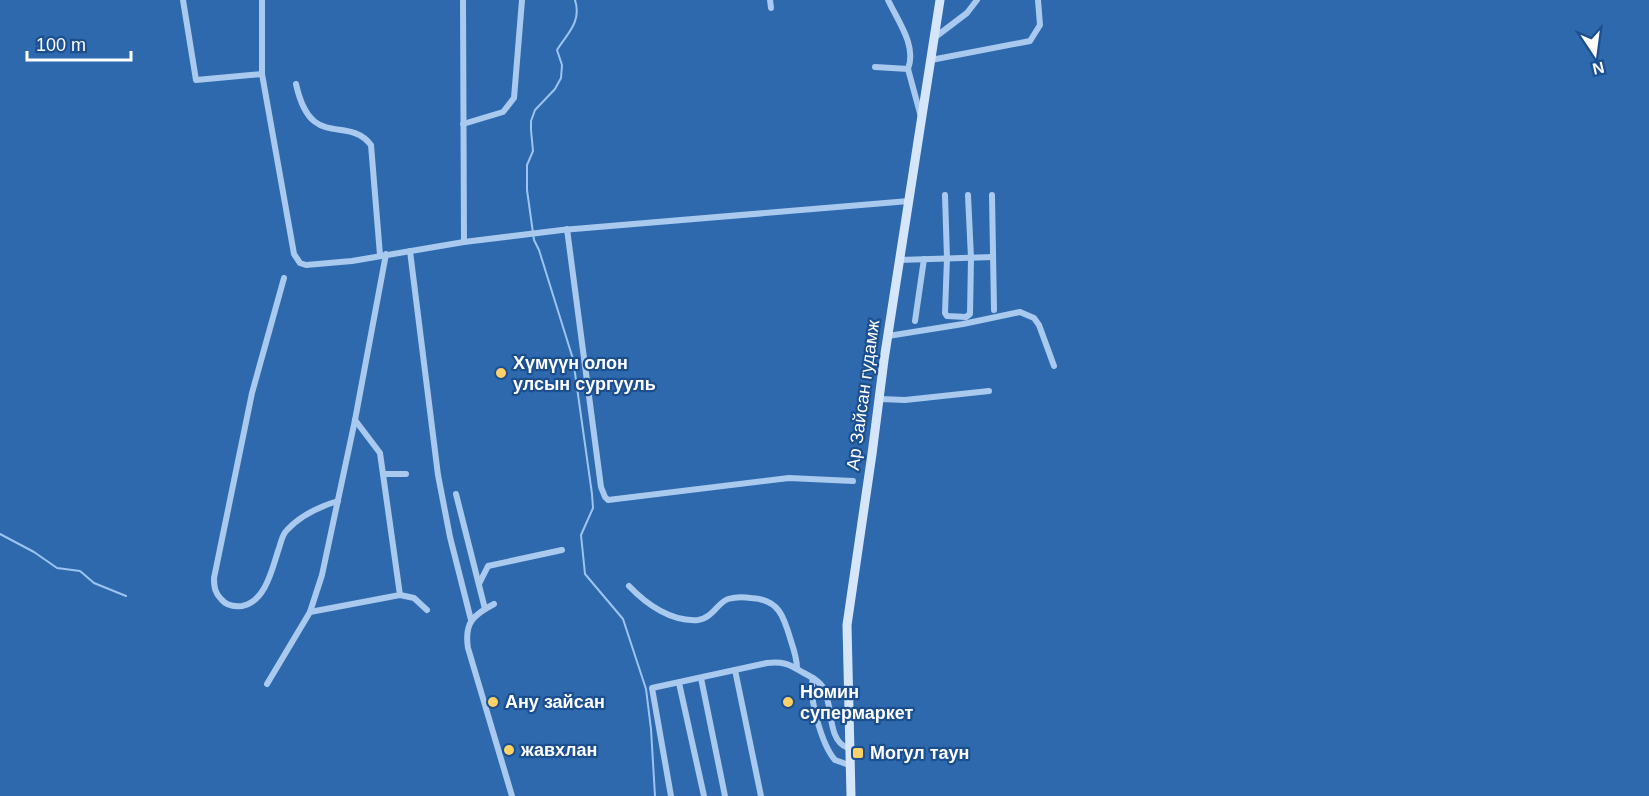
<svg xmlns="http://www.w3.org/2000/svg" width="1649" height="796" viewBox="0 0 1649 796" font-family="Arial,sans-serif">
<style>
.green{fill:#2e69ad}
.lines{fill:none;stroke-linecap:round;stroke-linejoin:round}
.stream{stroke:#9cc4f0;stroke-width:2}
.street{stroke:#a9c9ee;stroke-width:6}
.secondary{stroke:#d6e6fa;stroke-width:9}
.poi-dot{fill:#ffd166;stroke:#1b4f8f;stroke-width:2}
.labels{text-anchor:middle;stroke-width:4.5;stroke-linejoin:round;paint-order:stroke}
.poi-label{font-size:18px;font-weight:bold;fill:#fff;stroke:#1b4f8f;text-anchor:start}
.street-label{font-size:18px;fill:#fff;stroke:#1b4f8f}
</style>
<rect width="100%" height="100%" fill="#1b4f8f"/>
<rect class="green" x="0" y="0" width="1649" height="796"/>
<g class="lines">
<g class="stream">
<path d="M575 0C582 22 567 34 557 50L562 65 561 78 555 89 535 110 531 121V130L533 151 527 165V190L534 240 539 250 573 359 592 494 593 508 581 535 585 574 623 619 646 689 651 729 655 796"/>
<polyline points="0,534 34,552 57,568 80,571 94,583 126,596"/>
</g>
<g class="street">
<polyline points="183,0 196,80 262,74"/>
<polyline points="262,0 262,74 294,254 300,263 306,265 352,261 464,242 562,230 909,201"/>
<polyline points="463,0 464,242"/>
<polyline points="770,0 771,8"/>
<path d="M888 0C898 21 917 46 908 69"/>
<polyline points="934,38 967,13 977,0"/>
<polyline points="931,60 1030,41 1040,25 1038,0"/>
<polyline points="875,67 908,69 921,117"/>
<path d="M296 84C311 152 347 114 371 145L380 255"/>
<polyline points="463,124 503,112 514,98 522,0"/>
<polyline points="945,195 947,258 945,313 947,316 966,317 970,314 971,258 968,195"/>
<polyline points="992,195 994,310"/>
<polyline points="567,229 601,487 605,497 608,500 789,478 853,481"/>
<polyline points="410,251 438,475 450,537 471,620"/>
<polyline points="899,260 993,257"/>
<path d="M284 278 252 393 214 578C214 587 215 593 221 599 226 605 234 607 242 606 265 602 272 570 278 551 281 544 281 536 287 530 301 515 318 507 338 501"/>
<polyline points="915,321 924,259"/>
<polyline points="888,336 963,324 1020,312 1034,318 1039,325 1054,366"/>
<polyline points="880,399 905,400 989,391"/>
<polyline points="384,474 406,474"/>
<polyline points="456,494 485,609"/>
<polyline points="479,584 488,566 562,550"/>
<path d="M629 586C647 605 672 622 698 620 713 618 718 602 728 599 735 597 744 597 751 598 779 599 784 617 791 641 794 650 797 659 797 668"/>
<polyline points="400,595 414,598 427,610"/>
<path d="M494 604C473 615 464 623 468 648L512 796"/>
<polyline points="310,612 400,595 380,453 355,420"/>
<polyline points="735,670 761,796"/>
<polyline points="701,678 725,796"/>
<path d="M813 678C808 697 822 745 835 760L849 765"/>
<polyline points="679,683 704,796"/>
<polyline points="267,684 310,612 322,575 355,420 386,254"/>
<path d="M671 796 652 688 767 663C782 661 789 664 802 672 810 676 820 681 824 689 833 706 827 741 848 748"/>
</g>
<polyline class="secondary" points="851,796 847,625 872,454 884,360 940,0"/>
</g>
<g class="poi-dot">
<circle cx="501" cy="373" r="6"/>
<circle cx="493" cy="702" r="6"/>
<circle cx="788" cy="702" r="6"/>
<circle cx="509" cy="750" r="6"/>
<rect x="852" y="747" width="12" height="12" rx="3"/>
</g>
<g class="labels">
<g class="poi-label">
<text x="513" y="369">Хүмүүн олон<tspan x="513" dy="21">улсын сургууль</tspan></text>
<text x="800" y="698">Номин<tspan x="800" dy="21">супермаркет</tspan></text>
<text x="505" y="708">Ану зайсан</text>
<text x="521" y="756">жавхлан</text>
<text x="870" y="759">Могул таун</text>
</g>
<g class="street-label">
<text transform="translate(863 395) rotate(-82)" y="6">Ар Зайсан гудамж</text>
</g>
</g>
<g transform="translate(1595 54) rotate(167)" stroke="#1b4f8f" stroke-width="4.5" paint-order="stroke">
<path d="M0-4.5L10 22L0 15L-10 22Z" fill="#ffffff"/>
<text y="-9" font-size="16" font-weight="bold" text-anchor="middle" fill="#ffffff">N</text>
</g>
<path d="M27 51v9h104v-9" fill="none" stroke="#ffffff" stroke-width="3"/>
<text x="36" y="51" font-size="18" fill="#ffffff" stroke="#1b4f8f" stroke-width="4.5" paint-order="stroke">100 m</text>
</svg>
